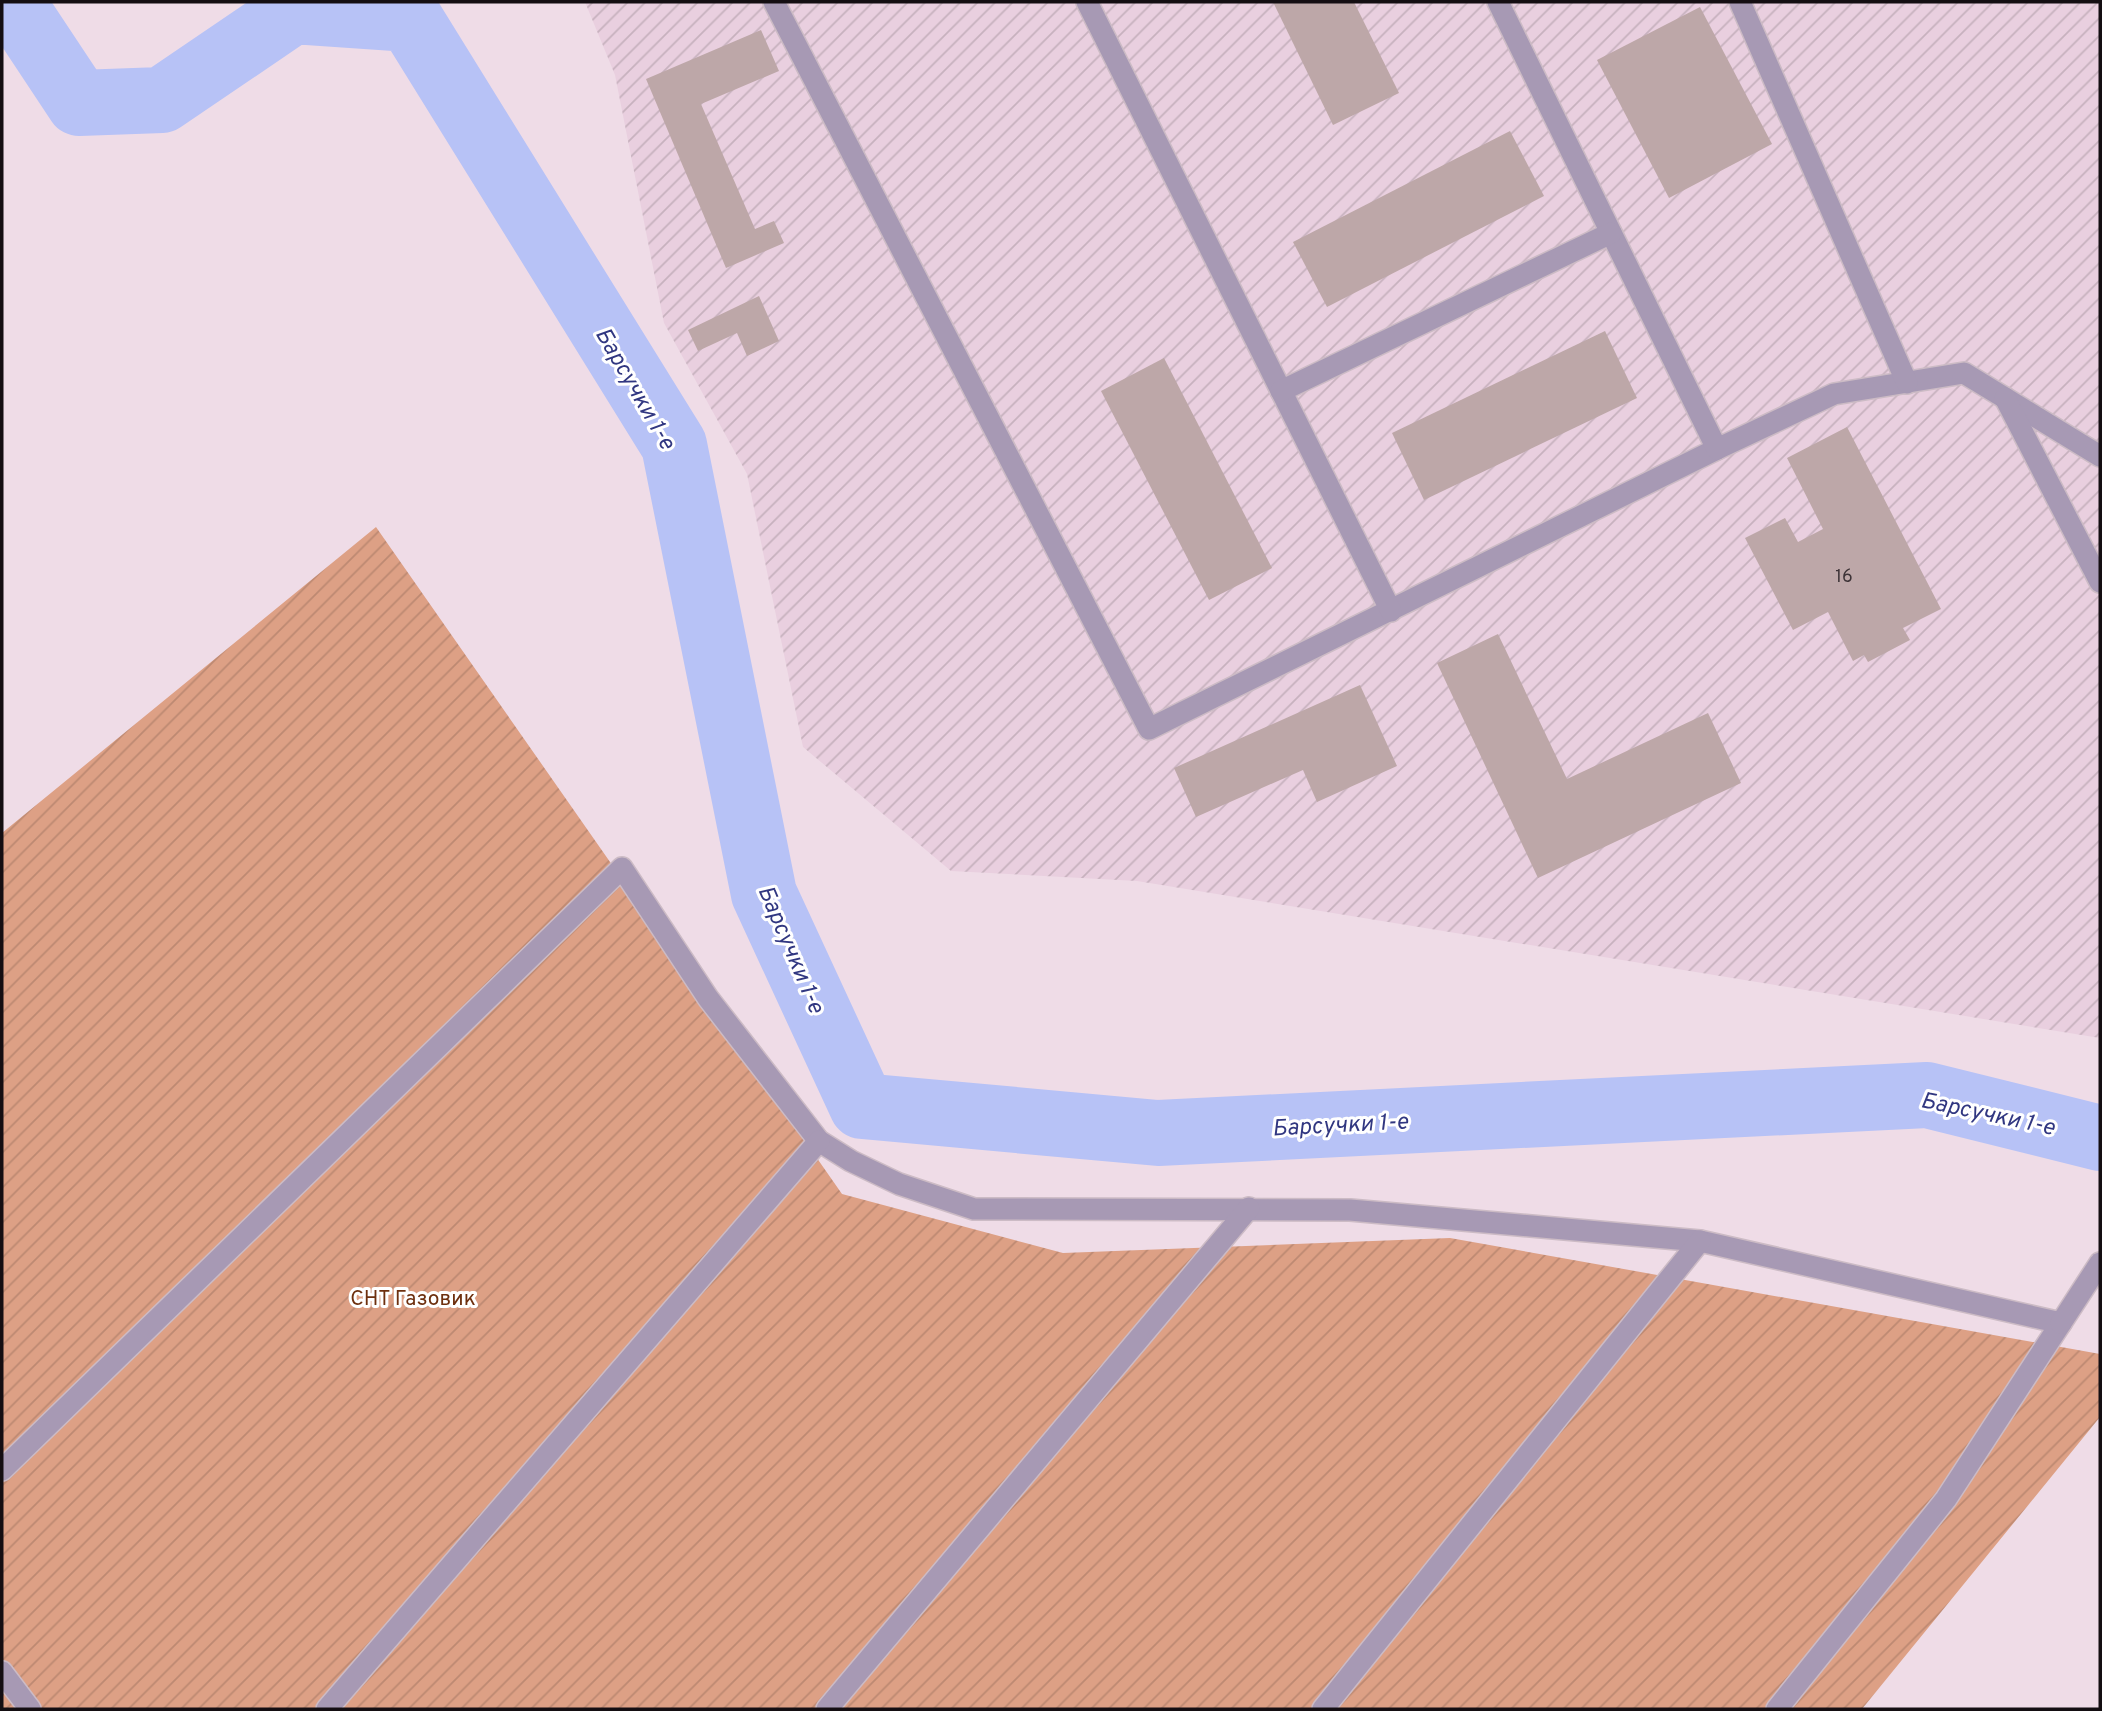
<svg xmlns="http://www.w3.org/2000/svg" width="2102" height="1711" viewBox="0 0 2102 1711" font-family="Overpass,sans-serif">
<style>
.industrial{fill:url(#industrial-furrows)}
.garden{fill:url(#garden-furrows)}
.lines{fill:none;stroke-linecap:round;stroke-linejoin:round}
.river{stroke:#b7c2f6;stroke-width:66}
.building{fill:#bda7a8}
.lane-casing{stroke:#ccbbc5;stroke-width:24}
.street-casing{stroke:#ccbbc5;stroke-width:24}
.lane{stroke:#a799b4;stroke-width:21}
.street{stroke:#a799b4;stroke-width:21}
.labels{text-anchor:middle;stroke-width:6;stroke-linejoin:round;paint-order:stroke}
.number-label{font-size:18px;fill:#3e3438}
.park-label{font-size:21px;fill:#6e300f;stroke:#fff}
.water-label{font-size:23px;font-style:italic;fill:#313781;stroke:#fff}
</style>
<defs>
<pattern id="industrial-furrows" width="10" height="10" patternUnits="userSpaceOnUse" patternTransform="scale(1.75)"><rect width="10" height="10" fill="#e9cfdf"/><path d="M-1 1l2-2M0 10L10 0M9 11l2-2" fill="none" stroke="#c7b1be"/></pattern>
<pattern id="garden-furrows" width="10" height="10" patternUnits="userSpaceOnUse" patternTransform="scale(1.75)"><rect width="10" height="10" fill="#dda085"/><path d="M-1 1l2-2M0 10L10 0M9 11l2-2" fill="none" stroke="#bd8972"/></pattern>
</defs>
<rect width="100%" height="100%" fill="#efdce7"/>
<polygon class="industrial" points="585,2 2100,2 2100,1038 1137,881 951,871 803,747 747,474 664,323 615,75"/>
<polygon class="garden" points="376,527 842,1194 1063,1253 1450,1238 2100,1354 2100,1417 1862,1709 2,1709 2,833"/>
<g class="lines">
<polyline class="river" points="12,2 79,103 162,100 293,11 410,19 674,445 764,894 862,1106 1158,1133 1927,1095 2100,1138"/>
</g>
<g class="building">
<polygon points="1273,2 1354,2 1399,93 1333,125"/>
<polygon points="1700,7 1772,144 1669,198 1597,60"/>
<polygon points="761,30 779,71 701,104 755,229 774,221 784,243 726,268 646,79"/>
<polygon points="1510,131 1544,196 1327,307 1293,242"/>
<polygon points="759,296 779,341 747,356 737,333 698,351 688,330"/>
<polygon points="1605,331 1637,398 1424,500 1392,433"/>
<polygon points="1164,358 1272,568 1209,600 1101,391"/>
<polygon points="1847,427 1941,609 1903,628 1910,640 1868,662 1864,655 1853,661 1828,612 1793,630 1745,538 1785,518 1798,542 1823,529 1787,458"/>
<polygon points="1498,634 1567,779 1708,713 1741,783 1538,878 1437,663"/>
<polygon points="1360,685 1397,766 1317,802 1303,770 1196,817 1174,768"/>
</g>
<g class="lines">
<g class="lane-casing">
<g id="lane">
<polyline points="774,2 1149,729 1717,449"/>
<polyline points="1087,2 1391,611"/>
<polyline points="1498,2 1717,449 1834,394 1964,373 2100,456"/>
<polyline points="1740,2 1907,383"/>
<polyline points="1281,391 1611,233"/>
<polyline points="2005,398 2100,582"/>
<polyline points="2,1470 622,868 708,998 819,1141 851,1161 899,1184 974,1209 1350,1210 1700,1241 2061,1323 1946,1499 1777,1709"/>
<polyline points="2,1672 30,1709"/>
<polyline points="327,1709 819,1141"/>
<polyline points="827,1709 1249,1208"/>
<polyline points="1323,1709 1700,1241"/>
</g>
</g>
<g class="street-casing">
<polyline id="street" points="2061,1323 2100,1263"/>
</g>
<use href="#lane" class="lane"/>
<use href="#street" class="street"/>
</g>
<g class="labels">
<g class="number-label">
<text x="1844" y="582">16</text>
</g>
<g class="park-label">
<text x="413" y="1305">СНТ Газовик</text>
</g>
<g class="water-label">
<text transform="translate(636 388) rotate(60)" y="8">Барсучки 1-е</text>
<text transform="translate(792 949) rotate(67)" y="8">Барсучки 1-е</text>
<text transform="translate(1988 1113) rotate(12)" y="8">Барсучки 1-е</text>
<text transform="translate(1340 1124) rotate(-3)" y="8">Барсучки 1-е</text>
</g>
</g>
<rect width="2102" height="1711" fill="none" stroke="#140e12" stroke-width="7"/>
</svg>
